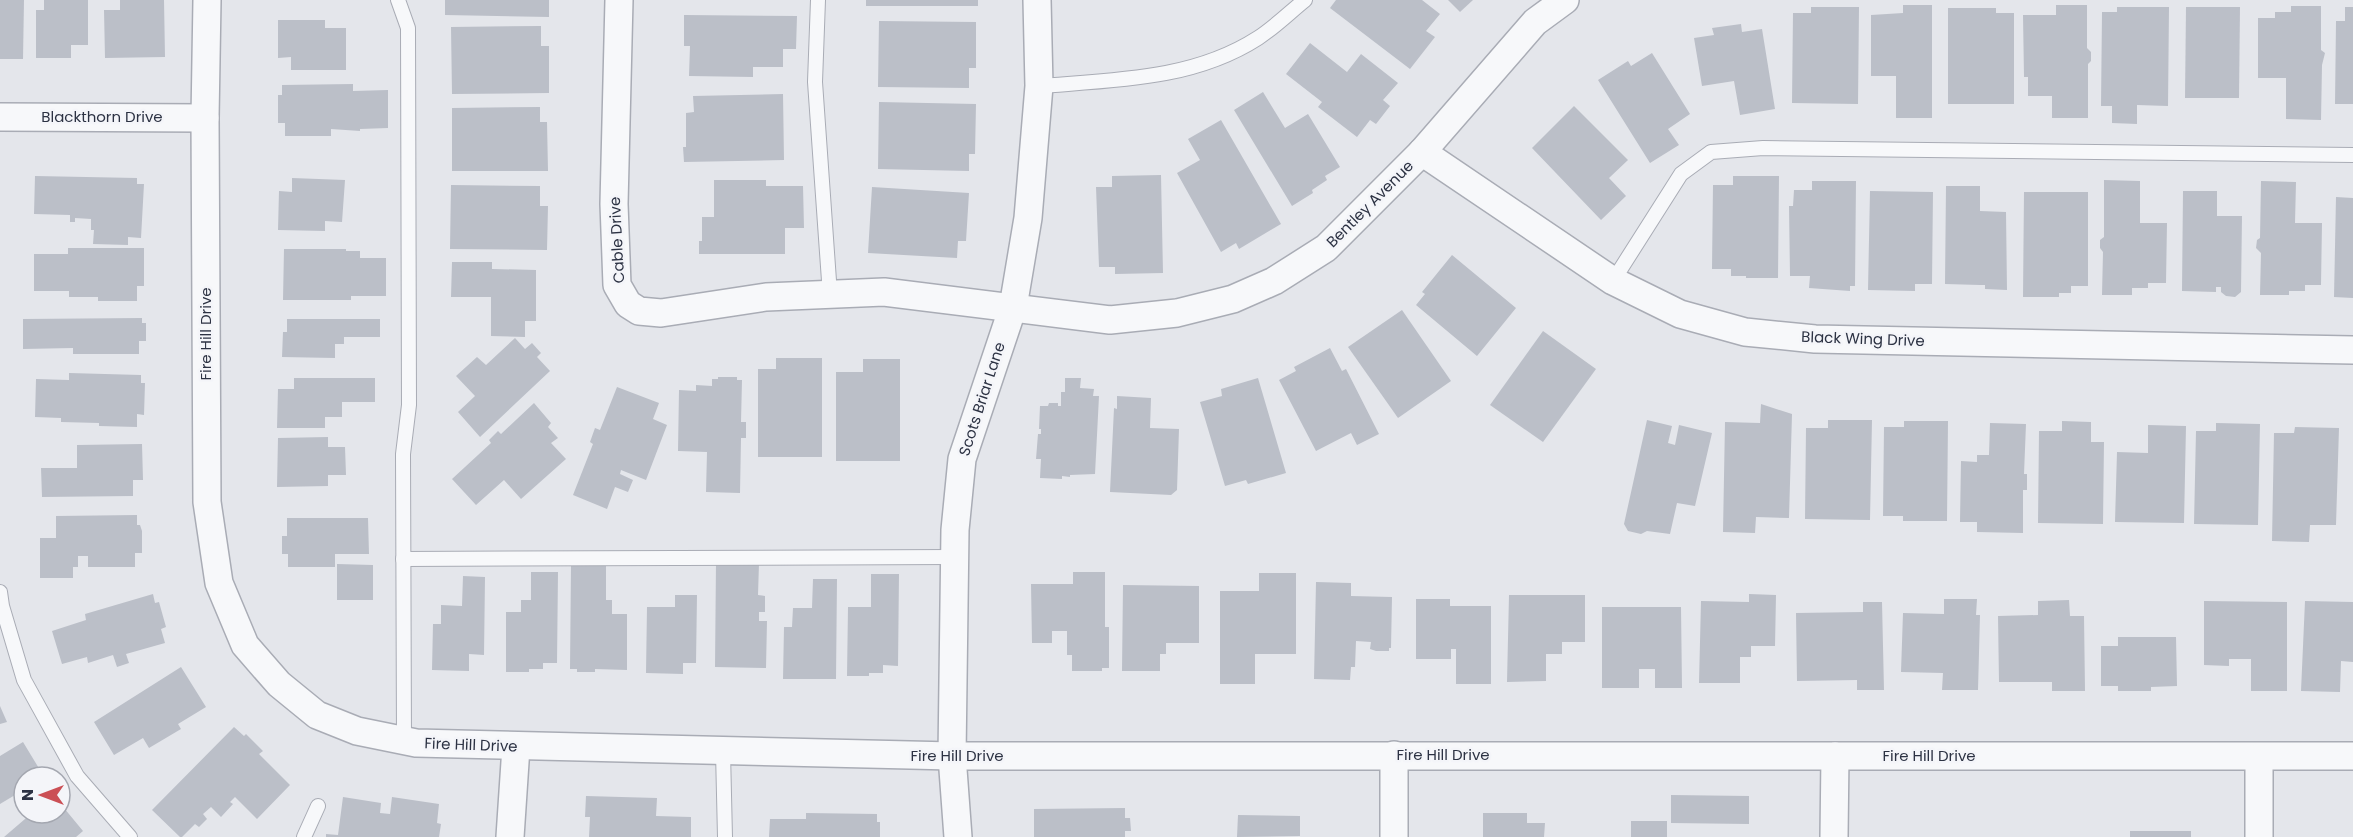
<svg xmlns="http://www.w3.org/2000/svg" width="2353" height="837" viewBox="0 0 2353 837" font-family="Poppins,sans-serif">
<style>
.building{fill:#bbbfc8}
.lines{fill:none;stroke-linecap:round;stroke-linejoin:round}
.service-casing{stroke:#a9acb5;stroke-width:16}
.minor-casing{stroke:#a9acb5;stroke-width:30}
.service{stroke:#f7f8fa;stroke-width:14}
.minor{stroke:#f7f8fa;stroke-width:27}
.labels{text-anchor:middle;stroke-width:5;stroke-linejoin:round;paint-order:stroke}
.street-label{font-size:15px;fill:#2c3243;stroke:#f4f5f9}
</style>
<rect width="100%" height="100%" fill="#e4e6eb"/>
<g class="building">
<polygon points="0,0 24,0 23,59 0,59"/>
<polygon points="44,0 88,0 88,45 71,45 71,58 36,58 36,10 44,10"/>
<polygon points="120,0 164,0 165,57 105,58 104,10 120,10"/>
<polygon points="445,0 549,0 549,17 445,15"/>
<rect x="866" y="0" width="112" height="6"/>
<polygon points="1336,0 1422,0 1440,14 1426,31 1435,37 1410,69 1330,8"/>
<polygon points="1448,0 1473,0 1460,12"/>
<polygon points="1903,5 1932,5 1932,118 1896,118 1896,76 1871,76 1871,15 1903,13"/>
<polygon points="2056,5 2087,5 2087,48 2091,52 2091,61 2088,64 2088,118 2052,118 2052,96 2028,96 2028,77 2024,77 2023,15 2056,15"/>
<polygon points="2291,6 2321,6 2321,50 2325,53 2322,65 2321,120 2286,119 2286,78 2258,78 2258,18 2275,18 2275,12 2291,12"/>
<polygon points="1811,7 1859,7 1858,104 1792,103 1793,13 1811,13"/>
<polygon points="2117,7 2169,7 2168,106 2137,105 2137,124 2112,123 2112,106 2101,106 2102,12 2117,12"/>
<polygon points="2186,7 2240,7 2239,98 2185,98"/>
<polygon points="2345,7 2353,7 2353,104 2335,104 2336,21 2345,21"/>
<polygon points="1948,8 1996,8 1996,13 2014,13 2014,104 1948,104"/>
<polygon points="684,15 797,16 796,49 783,49 783,67 753,67 753,77 689,76 690,46 684,46"/>
<polygon points="278,20 325,20 325,28 346,28 346,70 291,70 291,57 278,58"/>
<polygon points="879,21 976,22 976,68 969,68 969,88 878,87"/>
<polygon points="1741,24 1742,32 1762,29 1775,109 1740,115 1734,81 1702,86 1694,38 1714,35 1712,28"/>
<polygon points="541,26 541,46 549,46 549,93 452,94 451,27"/>
<polygon points="1310,43 1347,72 1361,54 1398,83 1383,100 1390,106 1376,124 1370,120 1357,137 1318,107 1322,102 1286,74"/>
<polygon points="1652,53 1690,114 1668,129 1679,145 1650,163 1598,80 1628,61 1631,66"/>
<polygon points="353,84 353,91 388,90 388,128 360,129 360,131 331,129 331,136 285,136 285,123 278,123 278,95 282,95 282,85"/>
<polygon points="1263,92 1285,128 1308,114 1340,167 1325,176 1327,180 1312,190 1313,193 1292,206 1234,110"/>
<polygon points="783,94 784,160 684,162 683,147 686,147 686,113 694,112 693,96"/>
<polygon points="879,102 976,104 975,154 969,154 969,171 878,169"/>
<polygon points="1574,106 1628,160 1609,178 1626,196 1601,220 1532,148"/>
<polygon points="540,107 540,122 547,122 548,171 452,171 452,108"/>
<polygon points="1221,120 1281,224 1239,249 1236,243 1221,252 1177,173 1200,160 1188,139"/>
<polygon points="1161,175 1163,273 1115,274 1115,267 1099,267 1096,187 1112,187 1112,176"/>
<polygon points="35,176 137,178 137,184 144,184 141,238 128,237 128,245 93,244 94,230 91,230 91,219 75,218 75,222 70,222 70,215 34,214"/>
<polygon points="1733,176 1779,176 1778,278 1746,278 1746,276 1731,276 1731,269 1712,269 1713,185 1733,185"/>
<polygon points="292,178 345,180 342,222 325,221 325,231 278,230 279,191 292,192"/>
<polygon points="714,180 766,180 766,186 803,186 804,228 785,228 785,254 699,254 699,241 702,241 702,217 714,217"/>
<polygon points="2104,180 2140,181 2140,223 2167,223 2166,283 2148,283 2148,288 2132,288 2132,295 2102,295 2103,252 2100,248 2100,240 2104,237"/>
<polygon points="1812,181 1856,181 1855,286 1850,286 1850,291 1809,288 1810,276 1790,276 1789,206 1793,206 1794,190 1812,190"/>
<polygon points="2261,181 2296,182 2295,223 2322,223 2321,285 2305,285 2305,291 2289,291 2289,295 2260,295 2261,253 2256,248 2257,240 2260,238"/>
<polygon points="451,185 540,186 540,206 548,206 547,250 450,249"/>
<polygon points="1946,186 1980,186 1980,211 2006,212 2007,290 1985,289 1985,285 1980,285 1945,284"/>
<polygon points="872,187 969,193 966,241 958,241 957,258 868,253"/>
<polygon points="1870,191 1933,192 1932,284 1915,284 1915,291 1868,290"/>
<polygon points="2183,191 2217,191 2217,216 2242,216 2241,292 2235,297 2226,296 2221,292 2221,287 2216,287 2216,292 2182,291"/>
<polygon points="2024,192 2088,192 2088,286 2071,286 2071,293 2059,293 2059,297 2023,297"/>
<polygon points="2336,197 2353,198 2353,298 2334,297"/>
<polygon points="68,248 144,248 144,286 137,286 137,301 98,301 98,297 69,297 69,291 34,291 34,254 68,254"/>
<polygon points="284,249 346,249 346,251 360,251 360,258 386,258 386,296 351,296 351,300 283,300"/>
<polygon points="1452,255 1516,308 1477,356 1416,305 1425,294 1422,292"/>
<polygon points="452,262 492,262 492,269 536,270 536,321 525,321 525,337 491,336 491,297 451,297"/>
<polygon points="1402,310 1451,381 1398,418 1348,347"/>
<polygon points="142,318 142,323 146,323 146,341 139,341 139,354 73,354 73,348 23,349 23,319"/>
<polygon points="287,319 380,319 380,337 344,337 344,344 335,344 335,358 282,357 283,332 287,332"/>
<polygon points="1543,331 1596,369 1543,442 1490,405"/>
<polygon points="515,338 525,349 532,343 541,353 537,357 550,371 480,437 458,412 475,396 456,376 477,357 486,365"/>
<polygon points="1330,348 1342,371 1346,369 1379,434 1357,445 1351,433 1316,451 1279,380 1296,371 1294,367"/>
<polygon points="776,358 822,358 822,457 758,457 758,369 776,369"/>
<polygon points="863,359 900,359 900,461 836,461 836,372 863,372"/>
<polygon points="69,373 141,375 141,383 145,383 144,415 137,414 137,427 99,426 99,423 61,422 61,418 35,417 36,379 69,380"/>
<polygon points="718,377 737,377 737,380 742,380 741,422 746,422 746,438 741,438 740,493 706,492 707,452 678,451 679,390 696,391 696,385 712,386 712,379 718,379"/>
<polygon points="294,378 375,378 375,402 342,402 342,417 325,417 325,428 277,428 278,389 294,389"/>
<polygon points="1065,378 1081,378 1080,388 1094,389 1093,396 1099,396 1095,474 1070,475 1070,477 1062,476 1062,479 1040,478 1041,459 1036,459 1038,434 1041,434 1041,429 1039,429 1040,406 1048,406 1049,403 1058,403 1058,406 1061,406 1061,392 1065,392"/>
<polygon points="1258,378 1286,473 1248,484 1246,480 1225,486 1200,402 1222,396 1221,389"/>
<polygon points="617,387 659,403 653,419 667,425 646,480 621,470 620,474 633,480 628,492 615,487 607,509 573,495 593,444 590,442 595,428 600,430"/>
<polygon points="1117,396 1151,398 1150,428 1179,429 1177,490 1171,495 1110,492 1114,408 1117,409"/>
<polygon points="534,403 551,423 548,427 558,438 551,443 566,459 521,499 504,480 476,505 452,479 491,443 489,440 498,431 501,434"/>
<polygon points="1761,404 1792,414 1789,518 1756,517 1755,533 1723,532 1725,422 1760,423"/>
<polygon points="1647,420 1672,426 1668,443 1675,445 1679,425 1712,433 1695,506 1677,503 1670,534 1647,531 1641,534 1628,531 1624,524"/>
<polygon points="1828,420 1872,420 1870,520 1805,519 1806,428 1828,428"/>
<polygon points="1904,421 1948,421 1947,521 1903,521 1903,516 1883,516 1884,427 1904,427"/>
<polygon points="2062,421 2091,422 2091,442 2104,442 2103,524 2038,523 2039,431 2062,431"/>
<polygon points="1990,423 2026,424 2024,474 2027,474 2027,490 2023,490 2023,533 1977,532 1977,522 1960,522 1961,461 1977,462 1977,455 1989,455"/>
<polygon points="2216,423 2260,424 2258,525 2194,524 2196,431 2216,431"/>
<polygon points="2148,425 2186,426 2184,523 2115,522 2117,452 2148,453"/>
<polygon points="2295,427 2339,428 2336,525 2310,525 2309,542 2272,541 2274,433 2294,433"/>
<polygon points="328,437 328,447 345,447 346,475 328,475 328,486 277,487 278,438"/>
<polygon points="142,444 143,480 133,480 133,496 42,497 41,468 77,468 77,445"/>
<polygon points="137,515 137,525 140,525 142,531 142,553 135,553 135,567 88,567 88,556 78,556 78,567 73,567 73,578 40,578 40,538 56,538 56,516"/>
<polygon points="287,518 368,518 369,554 335,554 335,567 288,567 288,554 282,554 282,536 287,536"/>
<polygon points="716,562 759,563 758,595 765,596 765,612 759,612 759,621 767,621 766,668 715,667"/>
<polygon points="337,564 373,565 373,600 337,600"/>
<polygon points="571,565 606,565 606,600 612,600 612,614 627,614 627,670 595,669 595,672 577,672 577,669 570,669"/>
<polygon points="531,572 558,572 557,663 543,663 543,669 529,669 529,672 506,672 506,612 521,612 521,600 531,600"/>
<polygon points="1073,572 1105,572 1105,627 1109,627 1109,668 1102,668 1102,671 1072,671 1072,655 1067,655 1067,631 1052,631 1052,643 1032,643 1031,584 1073,584"/>
<polygon points="1259,573 1296,573 1296,654 1255,654 1255,684 1220,684 1220,591 1259,591"/>
<polygon points="871,574 899,574 898,666 883,665 883,673 869,673 869,676 847,676 848,607 871,607"/>
<polygon points="463,576 485,577 484,655 469,654 469,671 432,670 433,624 441,624 441,605 462,606"/>
<polygon points="813,579 837,579 836,679 783,679 784,627 792,627 793,608 812,608"/>
<polygon points="1316,582 1351,583 1351,596 1392,597 1391,648 1389,648 1389,651 1376,651 1370,649 1371,642 1356,641 1355,667 1351,667 1350,680 1314,679"/>
<polygon points="1123,585 1199,586 1199,643 1166,643 1166,654 1160,654 1160,671 1122,671"/>
<polygon points="153,594 155,603 159,602 166,627 161,629 165,643 126,654 129,663 117,667 113,655 88,663 87,657 62,664 52,631 86,620 85,614"/>
<polygon points="1749,594 1776,595 1775,646 1751,646 1751,657 1740,657 1740,683 1699,683 1701,601 1749,602"/>
<polygon points="675,595 697,595 696,663 683,663 683,674 646,673 647,607 675,607"/>
<polygon points="1509,595 1585,595 1585,642 1562,642 1562,654 1546,654 1546,681 1507,682"/>
<polygon points="1416,599 1450,599 1450,606 1491,606 1491,684 1456,684 1456,649 1451,649 1451,659 1416,659"/>
<polygon points="1944,599 1977,599 1976,615 1980,615 1978,690 1942,690 1943,673 1901,672 1903,613 1944,614"/>
<polygon points="2069,600 2070,616 2084,616 2085,691 2052,691 2052,682 1999,682 1998,616 2038,615 2038,601"/>
<polygon points="2204,601 2287,602 2287,691 2251,691 2251,659 2229,659 2229,666 2204,665"/>
<polygon points="2305,601 2353,602 2353,662 2341,661 2340,692 2301,691"/>
<polygon points="1863,602 1882,602 1884,690 1857,690 1857,680 1797,681 1796,613 1863,612"/>
<polygon points="1602,607 1681,607 1682,688 1655,688 1655,669 1639,669 1639,688 1602,688"/>
<polygon points="2118,637 2176,637 2177,686 2151,687 2151,691 2118,691 2118,686 2101,686 2101,646 2118,646"/>
<polygon points="181,667 206,707 178,724 181,729 149,748 143,738 114,755 94,722"/>
<polygon points="0,706 7,722 0,724"/>
<polygon points="234,727 244,736 246,734 263,751 259,754 290,785 257,819 235,797 230,802 233,804 221,817 211,807 203,814 207,819 199,827 195,824 182,837 180,837 152,810"/>
<polygon points="23,742 40,770 29,777 24,777 24,780 16,785 20,792 0,804 0,756"/>
<polygon points="1671,795 1749,796 1749,824 1671,823"/>
<polygon points="586,796 657,798 656,816 691,817 691,837 589,837 590,817 585,817"/>
<polygon points="343,797 381,803 380,813 390,814 392,797 439,804 437,823 441,824 439,837 326,837 326,834 338,835"/>
<polygon points="64,808 83,831 76,837 4,837 32,813 47,813 51,818"/>
<polygon points="1125,808 1125,818 1130,818 1131,831 1125,831 1125,837 1034,837 1034,809"/>
<polygon points="806,813 877,814 877,822 880,822 880,837 769,837 770,819 806,819"/>
<polygon points="1483,813 1527,813 1527,823 1545,823 1544,837 1483,837"/>
<polygon points="1238,815 1300,816 1300,836 1237,837"/>
<rect x="1631" y="821" width="36" height="16"/>
<rect x="2130" y="831" width="61" height="6"/>
</g>
<g class="lines">
<g class="service-casing">
<g id="service">
<polyline points="398,0 408,28 409,405 403,454 404,741"/>
<polyline points="818,0 815,82 830,295"/>
<path d="M1039 86C1114 80 1193 80 1258 38 1275 27 1290 12 1305 0"/>
<polyline points="1613,281 1681,174 1711,152 1763,148 2353,155"/>
<polyline points="403,559 954,557"/>
<polyline points="0,592 2,606 24,680 77,776 130,837"/>
<polyline points="723,752 725,837"/>
<polyline points="304,837 318,806"/>
</g>
</g>
<g class="minor-casing">
<g id="minor">
<polyline points="207,0 205,118 207,502 219,583 245,645 279,684 317,715 357,731 416,743 952,756 2353,756"/>
<polyline points="619,0 614,204 617,285 628,304 639,311 661,313 766,297 884,292 1110,320 1177,313 1233,299 1274,281 1326,248 1422,152 1535,22 1565,0"/>
<polyline points="0,117 205,118"/>
<polyline points="1422,152 1613,281 1680,314 1745,332 1815,339 2353,350"/>
<polyline points="510,837 516,747"/>
<polyline points="958,837 952,756 955,530 962,459 1013,307 1028,218 1039,86 1037,0"/>
<polyline points="1394,837 1394,755"/>
<polyline points="1834,837 1835,756"/>
<polyline points="2259,837 2259,758"/>
</g>
</g>
<use href="#service" class="service"/>
<use href="#minor" class="minor"/>
</g>
<g class="labels">
<g class="street-label">
<text x="102" y="122">Blackthorn Drive</text>
<text transform="translate(1370 204) rotate(-45)" y="5">Bentley Avenue</text>
<text transform="translate(617 240) rotate(-93)" y="5">Cable Drive</text>
<text transform="translate(206 334) rotate(-90)" y="5">Fire Hill Drive</text>
<text transform="translate(1863 339) rotate(2)" y="5">Black Wing Drive</text>
<text transform="translate(982 399) rotate(-72)" y="5">Scots Briar Lane</text>
<text transform="translate(471 745) rotate(2)" y="5">Fire Hill Drive</text>
<text x="1443" y="760">Fire Hill Drive</text>
<text x="957" y="761">Fire Hill Drive</text>
<text x="1929" y="761">Fire Hill Drive</text>
</g>
</g>
<g transform="translate(42 795) rotate(270)"><circle r="28" fill="#f4f5f9" stroke="#a4a7b0" stroke-width="1.5"/>
<path d="M0-4.5L10 22L0 15L-10 22Z" fill="#cb4f55"/>
<text y="-9" font-size="16" font-weight="bold" text-anchor="middle" fill="#2c3243">N</text>
</g>
</svg>
